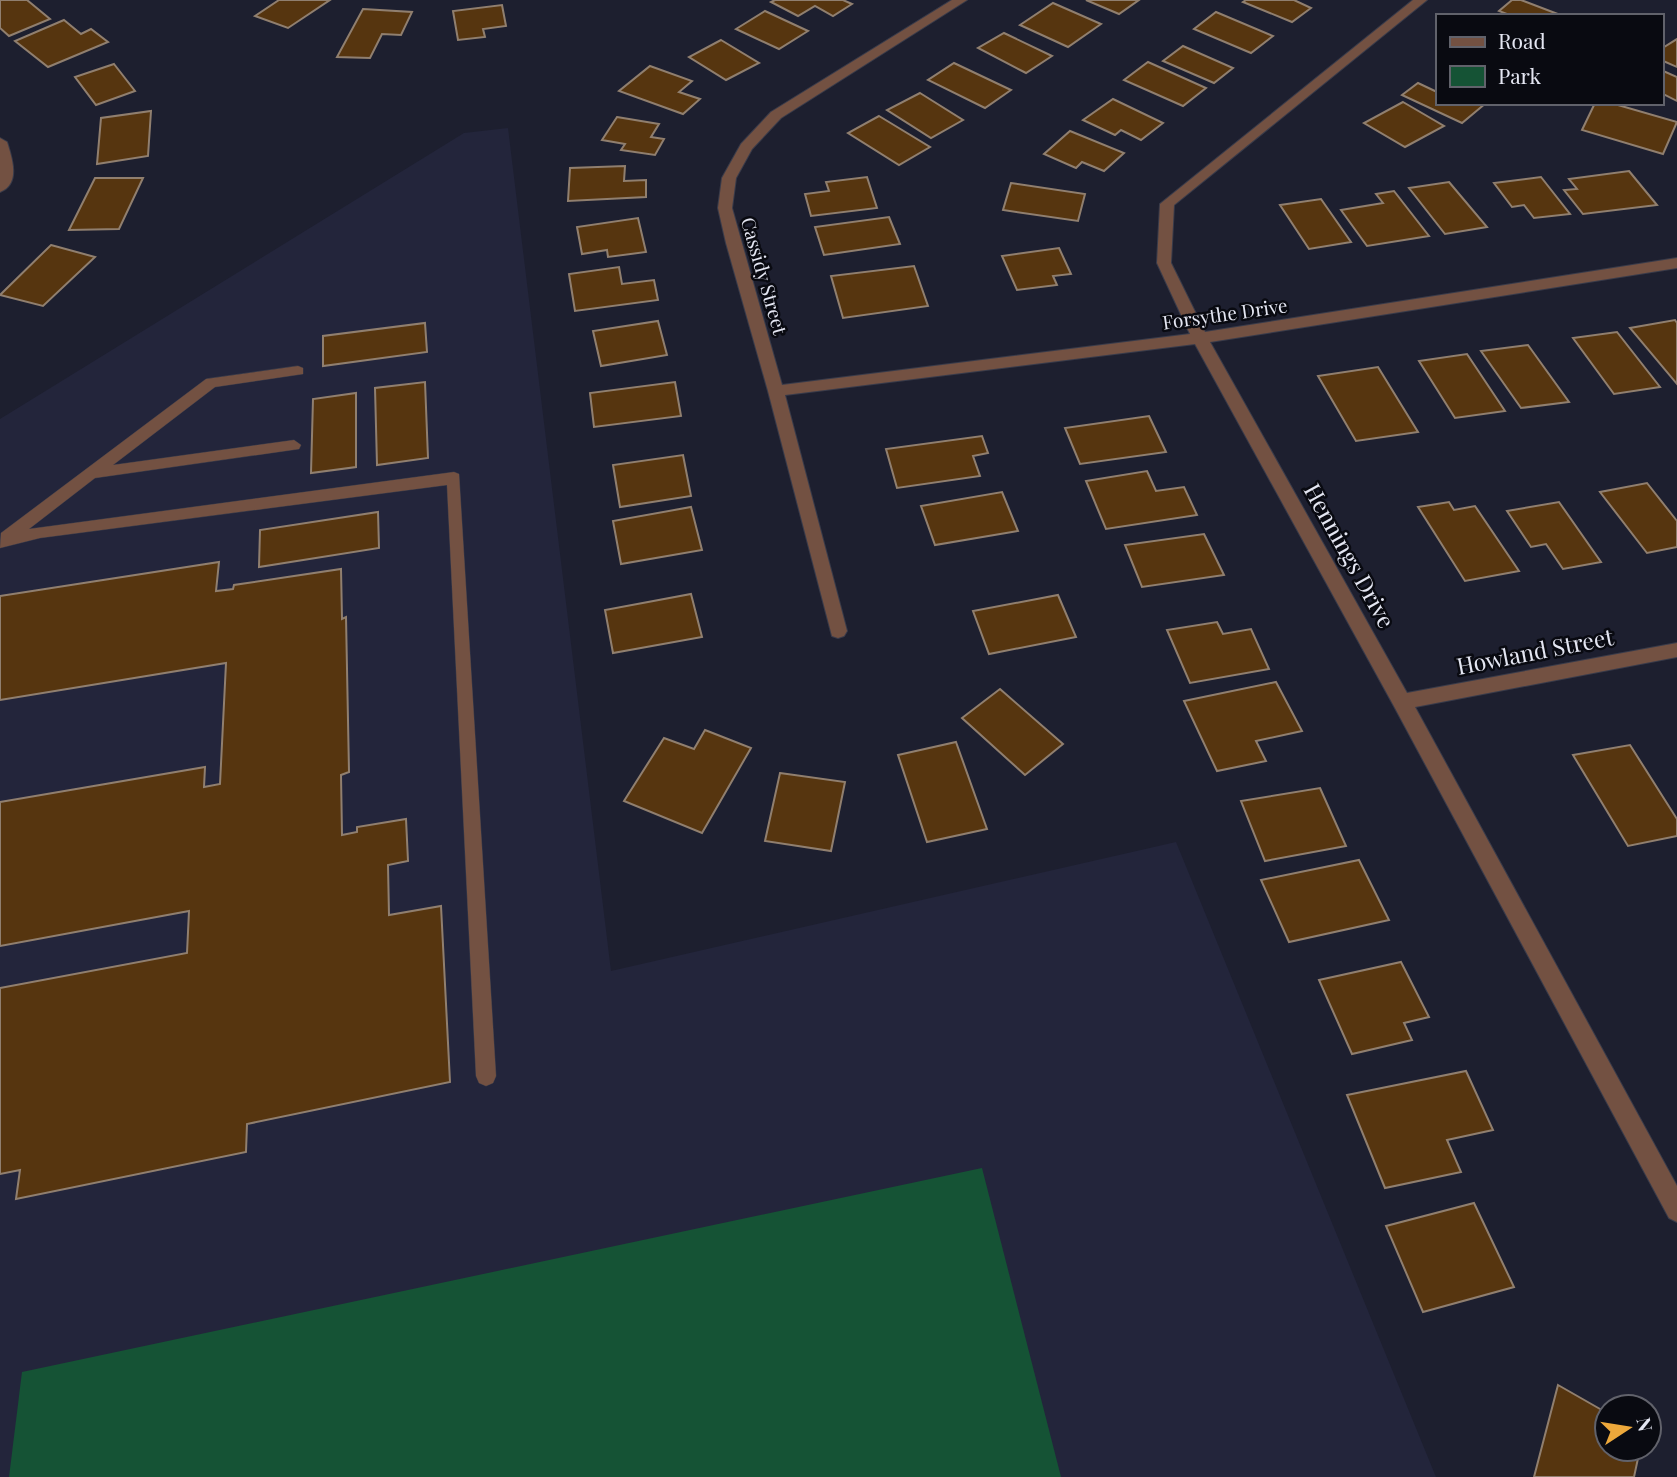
<svg xmlns="http://www.w3.org/2000/svg" width="1677" height="1477" viewBox="0 0 1677 1477" font-family="'Playfair Display',serif">
<style>
.built{fill:#23253b}
.green{fill:#155335}
.building{fill:#56350f;stroke:#907f6f;stroke-width:2}
.lines{fill:none;stroke-linecap:round;stroke-linejoin:round}
.service-casing{stroke:#393b4a;stroke-width:1}
.minor-casing{stroke:#393b4a;stroke-width:2}
.service{fill:#735142;fill-rule:evenodd}
.minor{fill:#735142;fill-rule:evenodd}
.labels{text-anchor:middle;stroke-width:5;stroke-linejoin:round;paint-order:stroke}
.far-street-label{font-size:19px;fill:#e4e6f2;stroke:#090a11}
.street-label{font-size:23px;fill:#e4e6f2;stroke:#090a11}
</style>
<rect width="100%" height="100%" fill="#1d1f2f"/>
<polygon class="built" points="508,128 611,971 1176,842 1436,1477 0,1477 0,419 464,133"/>
<polygon class="green" points="982,1168 1061,1477 9,1477 22,1372"/>
<g class="building">
<polygon points="0,0 27,0 50,19 9,36 0,28"/>
<polygon points="279,0 330,0 288,28 255,16"/>
<polygon points="775,0 843,0 852,4 833,16 815,6 798,16 771,2"/>
<polygon points="1086,0 1139,0 1119,14"/>
<polygon points="1246,0 1294,0 1311,8 1292,22 1243,2"/>
<polygon points="1512,0 1521,0 1563,16 1512,16 1499,11"/>
<polygon points="1053,3 1101,24 1068,47 1020,25"/>
<polygon points="502,5 506,26 483,29 485,37 458,40 453,11"/>
<polygon points="363,9 412,12 401,35 382,34 370,58 337,57"/>
<polygon points="765,11 808,31 779,49 736,29"/>
<polygon points="1216,12 1273,36 1251,53 1194,29"/>
<polygon points="64,20 81,34 91,29 108,42 48,67 15,41"/>
<polygon points="1004,33 1052,56 1026,73 978,48"/>
<polygon points="1677,39 1677,67 1661,60 1661,49"/>
<polygon points="721,40 759,63 726,80 689,57"/>
<polygon points="1183,46 1233,68 1214,83 1163,61"/>
<polygon points="1148,62 1206,88 1183,106 1124,80"/>
<polygon points="954,63 1011,90 985,108 928,80"/>
<polygon points="114,64 135,91 96,105 75,77"/>
<polygon points="650,66 692,81 679,92 700,99 683,114 619,91"/>
<polygon points="1661,70 1677,77 1677,101 1661,93"/>
<polygon points="1418,83 1437,92 1437,103 1486,103 1462,123 1402,95"/>
<polygon points="920,93 963,120 931,138 887,110"/>
<polygon points="1113,99 1163,123 1141,140 1121,130 1115,135 1083,120"/>
<polygon points="1403,102 1444,126 1405,147 1364,123"/>
<polygon points="1595,103 1611,103 1677,122 1663,154 1582,130"/>
<polygon points="151,111 148,156 97,164 101,118"/>
<polygon points="879,116 930,147 899,165 848,133"/>
<polygon points="617,117 659,124 651,137 664,139 655,155 621,150 625,144 602,140"/>
<polygon points="1070,131 1124,153 1104,171 1082,162 1076,168 1044,154"/>
<polygon points="625,166 624,181 646,180 646,197 568,201 570,168"/>
<polygon points="1629,171 1657,205 1583,214 1564,190 1577,189 1569,179"/>
<polygon points="867,177 877,208 811,216 805,194 829,191 826,182"/>
<polygon points="1541,177 1570,214 1534,218 1524,205 1512,207 1494,183"/>
<polygon points="95,178 143,178 119,229 69,230"/>
<polygon points="1449,182 1487,227 1445,234 1409,188"/>
<polygon points="1011,183 1085,194 1078,221 1003,210"/>
<polygon points="1394,191 1429,236 1367,246 1341,210 1383,203 1376,194"/>
<polygon points="1321,199 1351,242 1309,249 1280,205"/>
<polygon points="889,217 900,244 824,255 815,227"/>
<polygon points="638,218 646,252 608,257 607,250 582,254 577,227"/>
<polygon points="51,245 95,257 43,306 0,295"/>
<polygon points="1059,248 1071,274 1053,276 1057,285 1017,290 1002,256"/>
<polygon points="914,266 928,306 843,318 831,276"/>
<polygon points="619,267 622,284 654,280 658,300 575,311 569,274"/>
<polygon points="1675,320 1677,323 1677,384 1630,328"/>
<polygon points="658,321 667,355 601,366 593,331"/>
<polygon points="425,323 427,352 323,366 323,336"/>
<polygon points="1617,332 1660,387 1614,394 1573,338"/>
<polygon points="1528,345 1569,402 1521,408 1481,351"/>
<polygon points="1467,354 1505,411 1455,418 1419,361"/>
<polygon points="1378,367 1418,432 1356,441 1318,376"/>
<polygon points="425,382 428,458 377,465 375,388"/>
<polygon points="675,382 681,416 594,427 590,393"/>
<polygon points="356,393 356,467 311,473 313,399"/>
<polygon points="1149,416 1166,452 1080,464 1065,428"/>
<polygon points="982,436 988,453 973,456 980,476 897,488 886,449"/>
<polygon points="683,455 691,496 620,507 613,465"/>
<polygon points="1147,471 1156,491 1184,487 1197,515 1106,529 1086,481"/>
<polygon points="1647,483 1677,521 1677,547 1647,553 1600,492"/>
<polygon points="1002,492 1018,531 935,545 921,506"/>
<polygon points="1449,502 1454,510 1475,506 1519,571 1465,581 1418,507"/>
<polygon points="1559,502 1601,562 1563,569 1546,544 1531,547 1507,511"/>
<polygon points="691,507 702,550 621,564 613,521"/>
<polygon points="378,512 379,548 259,567 260,530"/>
<polygon points="1204,534 1224,575 1142,587 1125,545"/>
<polygon points="219,562 216,591 233,589 234,585 341,569 342,619 346,617 349,772 341,775 342,835 357,832 357,827 406,819 408,861 388,865 389,915 441,906 450,1082 247,1124 246,1152 16,1199 20,1170 0,1174 0,988 187,953 189,911 0,946 0,802 205,767 204,787 220,784 226,663 0,700 0,596"/>
<polygon points="691,594 702,637 613,653 605,610"/>
<polygon points="1058,595 1076,637 989,654 973,611"/>
<polygon points="1217,622 1223,634 1251,629 1269,669 1190,683 1167,630"/>
<polygon points="1276,682 1302,731 1256,741 1266,761 1217,771 1184,701"/>
<polygon points="1000,689 1063,744 1025,775 962,718"/>
<polygon points="705,730 751,748 702,833 624,801 664,738 694,749"/>
<polygon points="956,742 987,829 927,842 898,755"/>
<polygon points="1630,745 1677,819 1677,836 1628,846 1573,755"/>
<polygon points="780,773 845,782 831,851 765,841"/>
<polygon points="1320,788 1346,846 1265,861 1241,801"/>
<polygon points="1359,860 1389,920 1289,942 1261,880"/>
<polygon points="1401,962 1429,1017 1404,1023 1412,1040 1352,1054 1319,980"/>
<polygon points="1466,1071 1493,1130 1447,1140 1461,1172 1385,1188 1347,1095"/>
<polygon points="1474,1203 1514,1287 1423,1312 1386,1226"/>
<polygon points="1558,1385 1607,1413 1607,1449 1640,1449 1634,1477 1534,1477"/>
</g>
<g class="lines">
<g class="service-casing">
<polygon id="service" points="298,366 303,368 303,374 215,387 113,465 294,440 301,445 299,449 95,478 29,529 454,472 459,474 496,1076 493,1083 486,1086 479,1083 476,1076 447,485 40,538 0,548 1,533 206,379"/>
</g>
<g class="minor-casing">
<g id="minor">
<polygon points="952,0 967,0 781,118 752,149 736,178 732,208 782,385 1190,334 1157,263 1160,204 1413,0 1427,0 1174,205 1171,263 1205,332 1677,258 1677,268 1210,342 1407,693 1677,643 1677,657 1415,707 1677,1186 1677,1222 1669,1218 1395,708 1195,344 785,395 847,631 844,636 838,638 832,636 768,391 726,243 718,208 722,178 741,144 771,112"/>
<path d="M0 138 7 142C12 158 21 184 0 192Z"/>
</g>
</g>
<use href="#service" class="service"/>
<use href="#minor" class="minor"/>
</g>
<g class="labels">
<g class="far-street-label">
<text transform="translate(764 276) rotate(74)" y="7">Cassidy Street</text>
<text transform="translate(1225 314) rotate(-8)" y="7">Forsythe Drive</text>
</g>
<g class="street-label">
<text transform="translate(1349 556) rotate(61)" y="8">Hennings Drive</text>
<text transform="translate(1535 652) rotate(-11)" y="8">Howland Street</text>
</g>
</g>
<rect x="1436" y="14" width="228" height="91" fill="#090a11" stroke="#61626b" stroke-width="2"/>
<rect x="1450" y="37" width="35" height="10" fill="#735142" stroke="#61626b" stroke-width="2"/>
<text x="1498" y="49" font-size="21" fill="#e4e6f2">Road</text>
<rect x="1450" y="66" width="35" height="21" fill="#155335" stroke="#61626b" stroke-width="2"/>
<text x="1498" y="84" font-size="21" fill="#e4e6f2">Park</text>
<g transform="translate(1628 1428) rotate(78)"><circle r="33" fill="#090a11" stroke="#61626b" stroke-width="2"/>
<path d="M0-5L12 26L0 18L-12 26Z" fill="#eda83b"/>
<text y="-10" font-size="19" font-weight="bold" text-anchor="middle" fill="#e4e6f2">N</text>
</g>
</svg>
